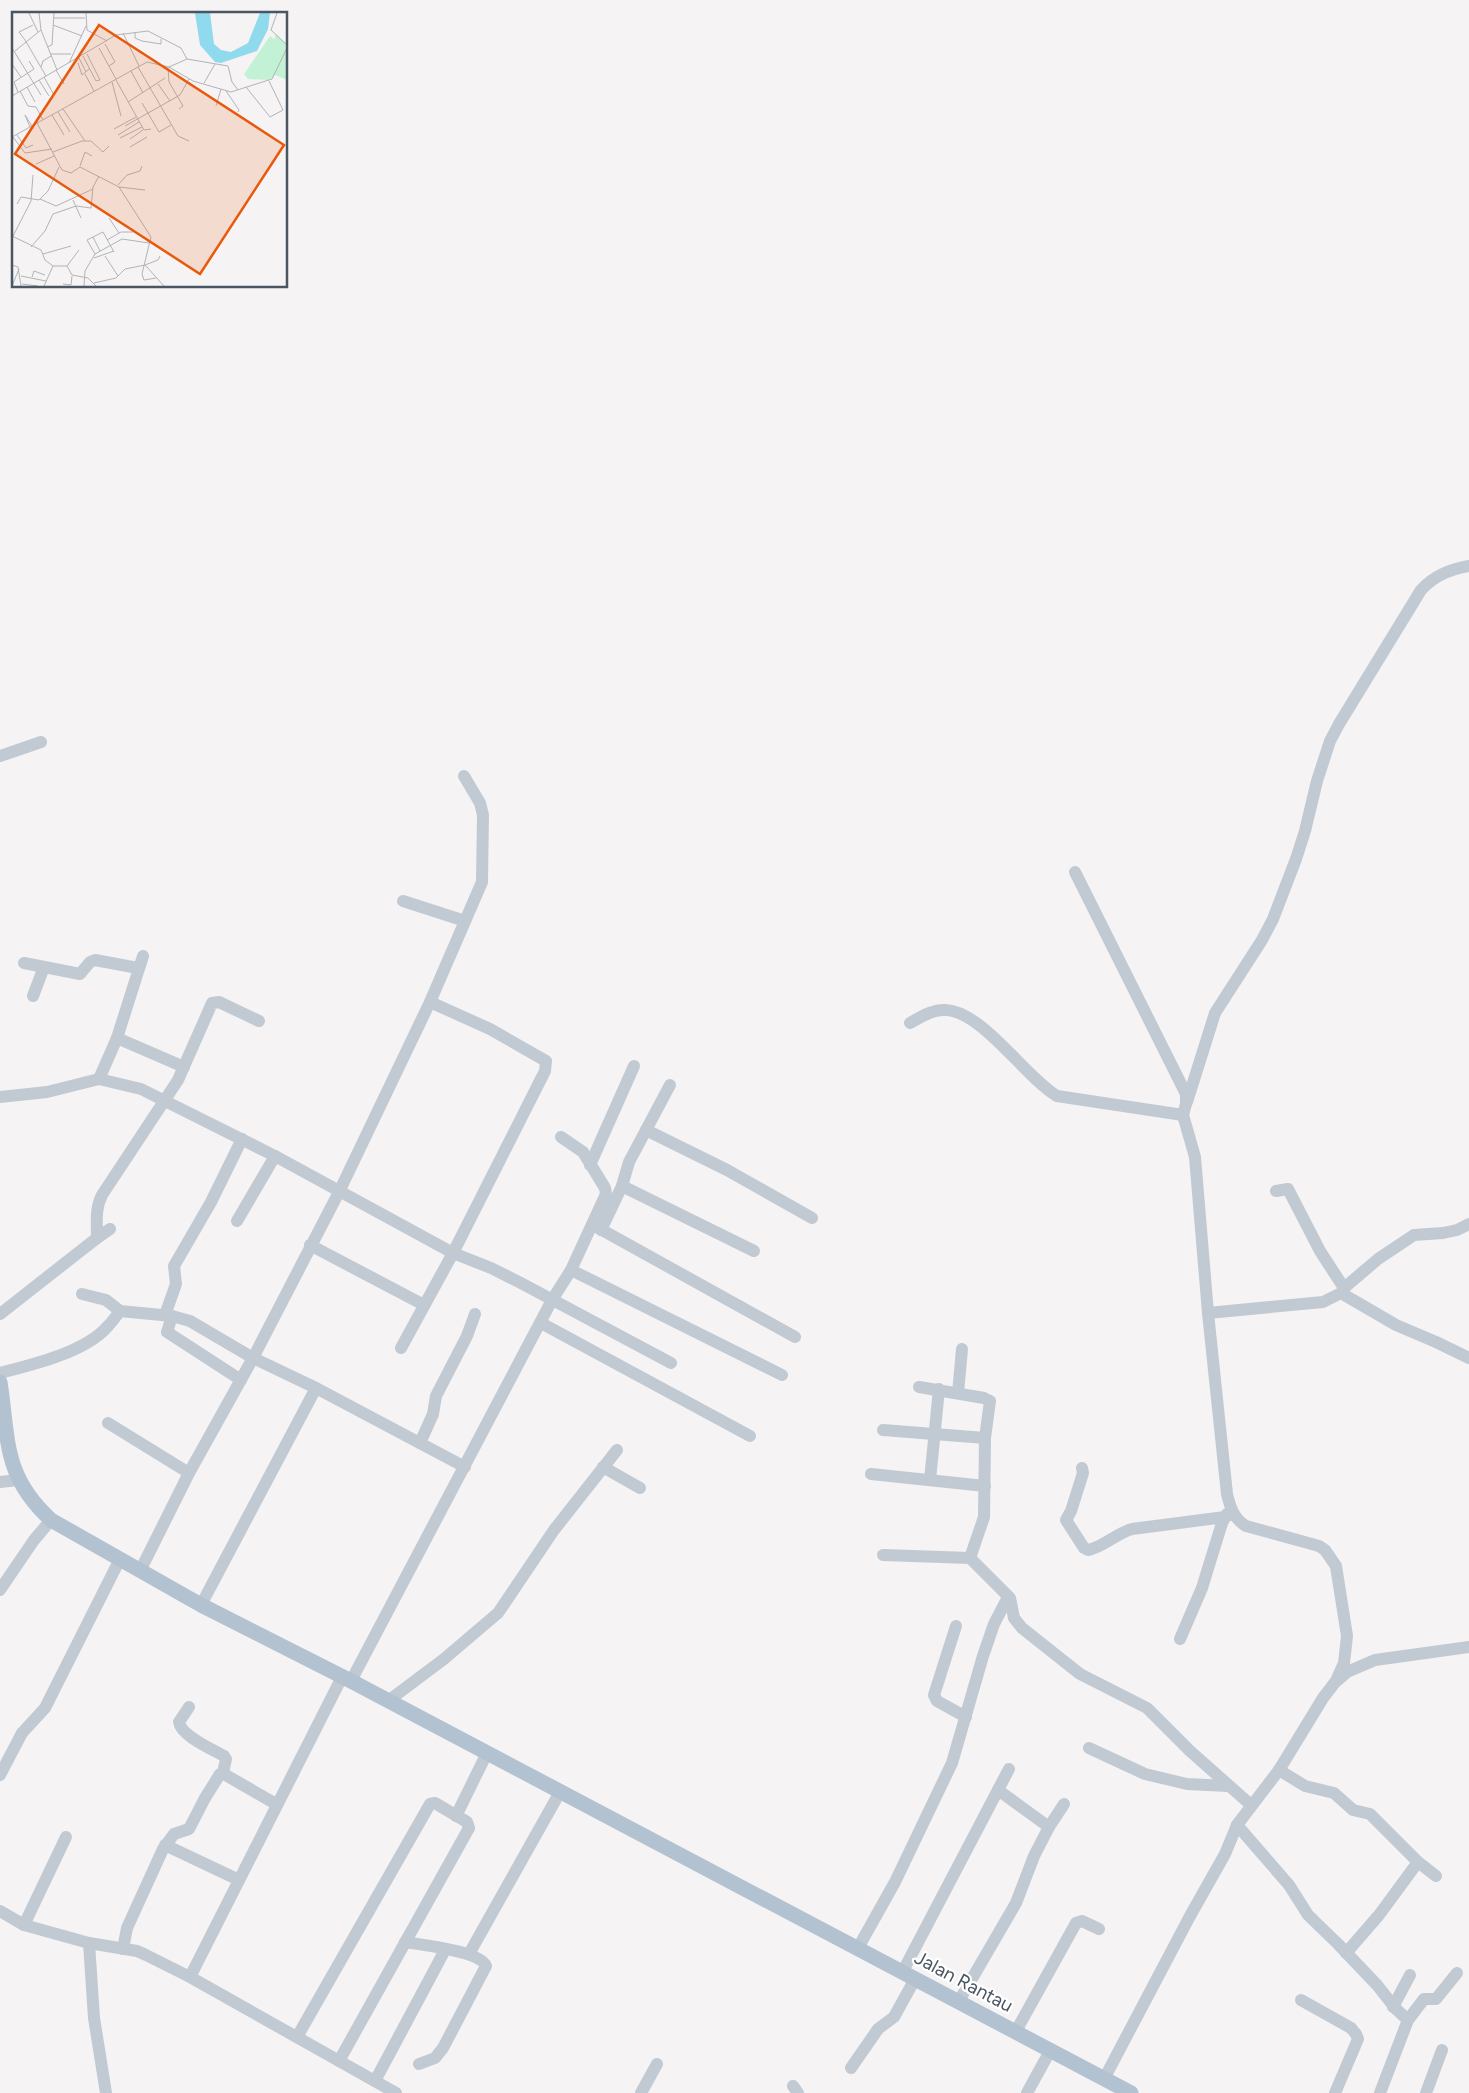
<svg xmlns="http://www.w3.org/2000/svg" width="1469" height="2093" viewBox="0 0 1469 2093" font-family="Figtree,sans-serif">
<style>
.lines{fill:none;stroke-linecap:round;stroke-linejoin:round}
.minor{stroke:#c1cad2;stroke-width:12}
.major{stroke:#b3c2d1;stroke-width:15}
.labels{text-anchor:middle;stroke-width:4.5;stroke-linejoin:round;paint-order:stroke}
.street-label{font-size:19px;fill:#4a5661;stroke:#fff}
.inset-road{fill:none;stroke:#b1b4b9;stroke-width:1}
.view{fill:#e8590c;fill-opacity:0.15;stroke:#e8590c;stroke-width:2.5}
.inset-edge{fill:none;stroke:#4a5661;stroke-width:2.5}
</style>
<rect width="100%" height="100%" fill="#f5f3f3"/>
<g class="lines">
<g class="minor">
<polyline points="0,756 41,742"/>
<path d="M1075 872 1186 1094V1104L1183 1115 1195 1157 1208 1313 1227 1494C1230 1507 1234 1519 1246 1526L1319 1546 1325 1550 1336 1566 1347 1636 1344 1663 1336 1681 1323 1698 1279 1770 1237 1825 1225 1854 1190 1916 1104 2079"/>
<polyline points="403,901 465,921"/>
<polyline points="24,963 80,974 90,962 95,960 138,968"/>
<polyline points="33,996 44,967"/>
<path d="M910 1023C921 1017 933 1009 946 1010 983 1012 1025 1077 1057 1096L1183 1115"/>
<polyline points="117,1038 184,1067"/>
<polyline points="99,1079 117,1038 143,956"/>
<polyline points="0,1097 47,1092 99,1079 141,1089 275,1156 453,1253 491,1268 519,1282 671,1363"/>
<path d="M1187 1102 1215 1013 1262 940 1273 919 1296 859 1305 831 1317 781 1330 741 1339 724 1421 590C1435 575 1449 570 1469 566"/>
<polyline points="646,1130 727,1170 812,1218"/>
<polyline points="590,1165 634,1066"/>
<polyline points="622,1186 629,1162 670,1085"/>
<polyline points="1276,1191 1288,1189 1320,1251 1344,1288"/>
<polyline points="237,1221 275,1156"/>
<polyline points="593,1225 795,1337"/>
<polyline points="601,1230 622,1186 754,1251"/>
<polyline points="97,1238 110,1229"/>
<polyline points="310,1245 424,1305"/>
<polyline points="571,1270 782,1375"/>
<polyline points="1341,1293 1396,1325 1436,1342 1469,1358"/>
<polyline points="82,1294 106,1300 120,1311 172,1316 190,1321 253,1358 316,1388 465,1467"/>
<polyline points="1208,1313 1323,1302 1341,1293 1344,1288 1378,1259 1414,1235 1443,1233 1457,1230 1469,1224"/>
<path d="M0 1314 97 1238C97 1222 95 1209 102 1195L178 1080 212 1003 219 1002 259 1021"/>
<polyline points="165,1315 176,1284 174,1266 211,1202 242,1139"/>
<polyline points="172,1316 167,1332 241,1380"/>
<polyline points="541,1323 750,1436"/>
<polyline points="401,1348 453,1253 545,1071 546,1061 490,1029 430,1002"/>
<path d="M0 1373C32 1365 86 1352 108 1326 113 1321 116 1316 120 1311"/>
<polyline points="919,1387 984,1398 990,1401 985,1438 984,1517 970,1558 1010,1598 1014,1618 1022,1628 1080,1674 1147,1708 1190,1751 1251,1805"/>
<polyline points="958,1393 962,1349"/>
<polyline points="108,1423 189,1473"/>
<polyline points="883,1430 985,1438"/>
<polyline points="420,1443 433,1414 436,1396 467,1336 475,1314"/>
<polyline points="603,1467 640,1488"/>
<path d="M1082 1468 1083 1473 1071 1511 1066 1520 1084 1548 1088 1550C1102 1548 1117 1533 1132 1529L1225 1517"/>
<polyline points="871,1474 985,1486"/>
<polyline points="930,1480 939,1389"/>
<polyline points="0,1482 18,1480"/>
<polyline points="883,1555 970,1558"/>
<polyline points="140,1571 189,1473 253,1358 339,1192 430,1002 482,882 483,815 480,803 464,776"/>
<polyline points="0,1590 34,1540 51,1520"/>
<polyline points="201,1605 316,1388"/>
<polyline points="956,1626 934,1695 937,1701 966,1717"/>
<polyline points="1180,1639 1202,1588 1222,1523 1227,1514 1230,1515"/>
<polyline points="1338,1680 1347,1672 1375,1660 1469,1647"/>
<polyline points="351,1681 552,1300 571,1270 606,1194 605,1188 583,1152 561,1137"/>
<polyline points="388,1701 444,1659 498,1613 554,1530 617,1450"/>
<path d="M189 1707 179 1722C181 1736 212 1749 224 1756L226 1759 223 1773"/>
<polyline points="1089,1748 1145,1774 1187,1784 1228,1786"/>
<polyline points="1279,1770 1305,1786 1334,1793 1353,1810 1370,1814 1418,1862 1436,1876"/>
<polyline points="0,1775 22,1733 45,1708 120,1559"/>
<polyline points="998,1790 1049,1827"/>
<polyline points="456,1816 487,1753"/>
<polyline points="1237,1825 1289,1885 1308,1915 1338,1944 1377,1985 1396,2009 1408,2020 1380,2093"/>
<polyline points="165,1845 239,1880"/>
<polyline points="0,1911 24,1925 89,1943 137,1951 146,1955 190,1977 396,2093"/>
<polyline points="24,1925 66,1837"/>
<path d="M405 1942C422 1945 480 1951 486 1966L443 2048 435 2058 419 2064"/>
<polyline points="89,1943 94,2018 106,2093"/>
<polyline points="858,1948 895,1882 952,1763 983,1656 994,1624 1008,1597"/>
<polyline points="123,1949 127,1928 163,1849 174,1834 189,1829 205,1798 220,1774 224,1774 276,1804"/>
<polyline points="1346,1953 1379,1915 1418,1862"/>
<polyline points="469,1954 560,1792"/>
<polyline points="903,1971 1009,1769"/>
<polyline points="190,1977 342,1677"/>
<polyline points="1301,2000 1351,2028 1356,2034 1358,2039 1335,2093"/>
<polyline points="959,2001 1016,1903 1034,1856 1049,1827 1064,1804"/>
<polyline points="1393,2007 1410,1975"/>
<polyline points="1408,2020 1424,1999 1436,1999 1457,1973"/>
<polyline points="1016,2031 1076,1923 1082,1921 1099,1929"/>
<polyline points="297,2037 430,1804 435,1803 467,1822 469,1828 339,2061"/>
<polyline points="851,2068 878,2029 894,2017 915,1979"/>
<polyline points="375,2081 445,1950"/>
<polyline points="793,2086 798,2093"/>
<polyline points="641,2093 657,2064"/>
<polyline points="1027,2093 1050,2051"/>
<polyline points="1426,2093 1442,2050"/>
</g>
<path class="major" d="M0 1382C9 1441 3 1476 51 1520L201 1605 351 1681 1131 2093"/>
</g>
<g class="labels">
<g class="street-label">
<text transform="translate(964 1981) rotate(28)" y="7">Jalan Rantau</text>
</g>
</g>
<g transform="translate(12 12)">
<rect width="275" height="275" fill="#f5f3f3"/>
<path d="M264 22 273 31 275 68 263 63 257 68 236 67 232 62 258 24 262 27Z" fill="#c3f1d5"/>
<path d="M183 1H198L202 32 209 38 219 40 236 31 248 1H258L256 17 245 39 209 51 203 50 188 33Z" fill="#90daee"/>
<path class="inset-road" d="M17 1 26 20M27 1 29 18M74 1 75 18 95 29M265 1 259 18 275 33M42 6H73M41 13 70 24M123 20V26L130 29 149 32V27M111 21 127 54M13 28 34 64M13 28 7 20 21 13M93 32 103 50 97 54M35 35 40 33 42 1M0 36 29 83M87 36 104 67M3 39 29 18 45 58M38 42H59M71 44 84 69 88 68 75 42M67 46 74 60M57 51 74 14M66 51 70 63 77 57M0 52 9 65M29 55 31 49 39 44M126 55 166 124 177 129M156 55 157 70 171 94 167 97M157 55 175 47 216 54 220 70 226 78M44 58 52 72M119 59 131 81M73 62 82 79M32 65 42 83M27 68 37 84M104 68 132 118 139 117M100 70 109 104M192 71 203 52M146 72 158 89M15 75 23 90M234 75 258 105 271 98 257 69M8 79 16 94 24 95 31 108M214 79 227 98 226 100M6 80 2 70 22 57 17 49M0 84 104 23 136 19 169 36 175 47M116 90 153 66M130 91 147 120 159 113M204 94 209 77M51 97 73 129M46 100 58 120M40 103 52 123M25 111 50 158 59 161 68 155 107 175 133 178M113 114 168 83 177 67M18 115 13 103 20 114M102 117 124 105M5 123 14 136 21 133M106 123 127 110M0 125 135 50 157 55 181 69 219 80 260 67 275 36M1 125 13 141 40 137M108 126 130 115M118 127 131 118M118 135 135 125M41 140 70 129H79L91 140 97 134M24 152 42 144M68 154 73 140 80 144M106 173 115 163 128 159 130 154M107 175 139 225 130 262 132 268 144 266M28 187 44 194 81 177M61 188 69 206M5 192 9 185 27 188 36 179 47 155M97 206 107 221M0 224 29 238 33 248 41 254H55L60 263 76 266 84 274M81 225 88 239M0 226 19 189 21 163M95 228 109 220H121M19 235 33 219 41 202 64 194 79 196 81 175 87 164M31 242 59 234M83 242 75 228 91 220 102 240M93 244 106 264M82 246 102 239M0 253 6 255 9 274M133 253 146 248 148 244M55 254 67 238M9 264 34 269M20 265 22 259 33 263M82 271 104 266 113 257 133 253 152 274M10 272 26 274M51 272 59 273 60 264M0 274 7 257M32 274 41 254M72 274 73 259 83 242 110 227 137 231"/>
<path class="view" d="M87 13 272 133 188 262 3 142Z"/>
<rect width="275" height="275" class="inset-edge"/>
</g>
</svg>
